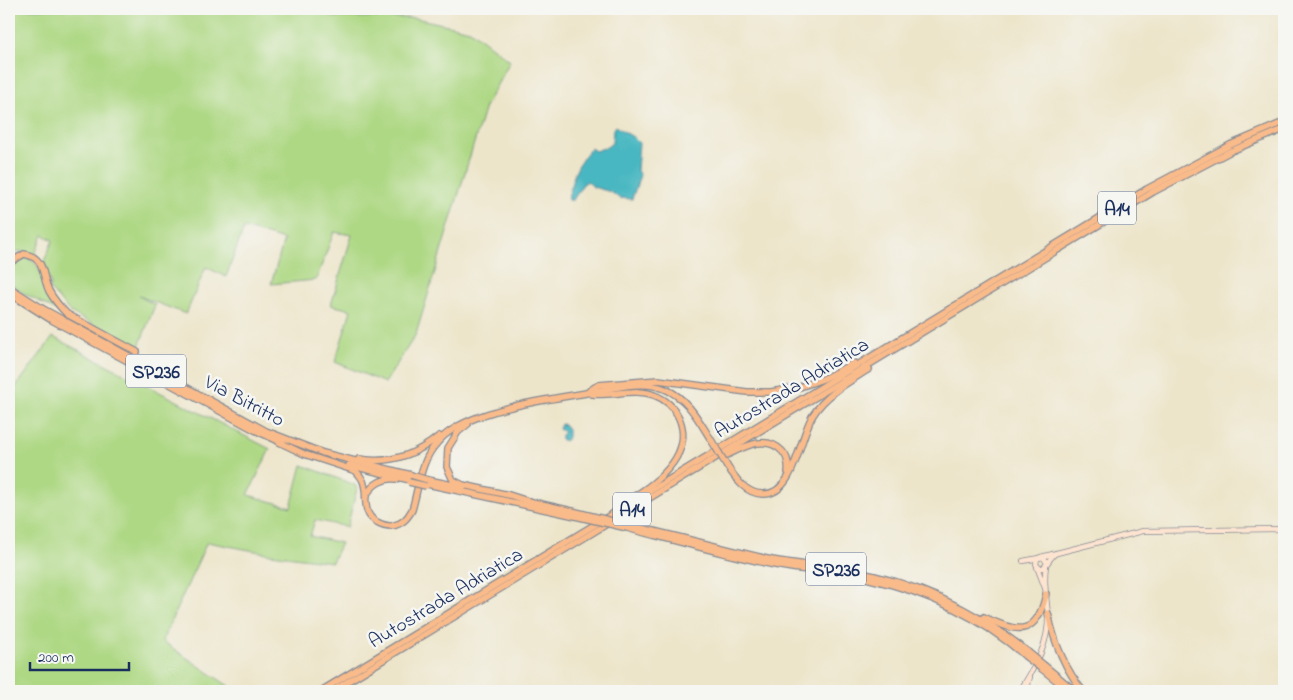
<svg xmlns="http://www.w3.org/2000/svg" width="1293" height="700" viewBox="0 0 1293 700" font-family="'Indie Flower',sans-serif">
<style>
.green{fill:#aed884;stroke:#648471}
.water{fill:#48b7c1;stroke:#327390}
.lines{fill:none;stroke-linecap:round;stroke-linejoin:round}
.secondary-casing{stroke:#848a94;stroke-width:6}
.highway-casing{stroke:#848a94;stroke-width:8}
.secondary{stroke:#fde4d1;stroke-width:4.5}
.highway{stroke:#fabb8b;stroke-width:5.5}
.highway-bridge-casing{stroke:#848a94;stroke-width:8;stroke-linecap:butt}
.highway-bridge{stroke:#fabb8b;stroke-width:5.5}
.labels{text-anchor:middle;stroke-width:5;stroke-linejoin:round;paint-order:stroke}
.shield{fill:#f6f6f2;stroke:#5d6b8a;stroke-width:1}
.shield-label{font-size:19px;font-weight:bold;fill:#1b2f5e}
.street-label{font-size:20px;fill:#1b2f5e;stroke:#f6f6f2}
</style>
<rect width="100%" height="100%" fill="#f6f6f2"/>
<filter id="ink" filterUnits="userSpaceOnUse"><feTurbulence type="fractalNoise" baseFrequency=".02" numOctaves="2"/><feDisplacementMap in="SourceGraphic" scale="10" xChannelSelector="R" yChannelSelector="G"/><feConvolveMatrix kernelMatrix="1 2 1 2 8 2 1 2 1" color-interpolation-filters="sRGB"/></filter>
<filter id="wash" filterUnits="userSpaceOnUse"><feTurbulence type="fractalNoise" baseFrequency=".0096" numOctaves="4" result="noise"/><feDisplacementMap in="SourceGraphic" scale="20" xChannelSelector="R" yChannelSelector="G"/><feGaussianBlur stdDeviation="1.12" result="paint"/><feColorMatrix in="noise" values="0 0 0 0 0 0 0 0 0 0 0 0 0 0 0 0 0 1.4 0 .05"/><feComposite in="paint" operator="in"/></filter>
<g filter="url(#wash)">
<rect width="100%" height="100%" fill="#ede5ca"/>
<g class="green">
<polygon points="9,9 321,9 333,17 415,18 470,30 510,61 485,107 416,334 385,383 335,362 351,310 331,305 352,235 334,232 316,280 271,284 284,240 244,228 226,277 206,267 186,314 139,296 155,305 138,349 70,312 50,289 51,285 44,261 53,240 43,235 35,254 19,251 9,258"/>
<path d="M23 257C45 262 39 282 49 298 54 306 62 312 69 318L20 291 9 282V266L12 260Z"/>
<polygon points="53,337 270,449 248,495 291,507 302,465 355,485 357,489 347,527 315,520 310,536 341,543 332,562 271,554 207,542 162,641 236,691 9,691 9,396"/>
</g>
<g class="water">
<path d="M615 126 633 137 639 143 637 171 640 175 632 199 619 198 611 192 593 187 588 181 583 184 573 200H568C572 178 576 165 591 148L595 151 607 147 612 143 613 129Z"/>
<polygon points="561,424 565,425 568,429 568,437 565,441 561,439 561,435 564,432 559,429"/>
</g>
</g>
<g filter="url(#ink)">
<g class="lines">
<g class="secondary-casing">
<g id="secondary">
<polyline points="1041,557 1143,531 1284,529"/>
<polyline points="1023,561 1039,558"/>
<path d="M1047 563 1044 558 1041 557 1037 559 1036 564 1039 568H1043C1048 564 1050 557 1056 553"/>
<polyline points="1037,567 1045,588"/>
<path d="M1020 691C1034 668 1049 645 1048 616 1047 599 1043 583 1046 566"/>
<polyline points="1030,691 1028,684 1030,677"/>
</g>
</g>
<g class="highway-casing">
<g id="highway">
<path d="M9 263 24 254C46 258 41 274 49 291 54 300 60 307 67 314L137 352"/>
<polyline points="9,287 45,310 266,431 323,453 411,475"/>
<polyline points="9,293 50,319 255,430 283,443"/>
<polyline points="589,391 598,385 658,380 747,392 771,392 800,387 823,379 854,363"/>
<path d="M592 394C613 396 634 388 654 395 665 399 674 407 679 418 694 453 659 481 633 497"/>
<polyline points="468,424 458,432 448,448 447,467 453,480 463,485 509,495 531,502"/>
<path d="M279 442 304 454 356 471C359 475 363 478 364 484 368 497 361 514 377 522 382 525 386 526 392 526 402 524 407 519 412 510 419 487 420 461 437 443 448 430 463 423 478 417 513 404 550 399 586 393 610 389 642 379 665 389 687 398 698 419 710 438"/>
<path d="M727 455C744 447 766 434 782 451 788 457 789 464 788 472"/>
<path d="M359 459C389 464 416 455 439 436"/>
<polyline points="349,465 410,480"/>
<path d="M727 466C736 479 745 493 762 494 795 496 799 437 813 415 826 394 849 382 869 369"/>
<polyline points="428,480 463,487"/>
<polyline points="427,484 571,515"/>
<path d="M366 496C372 484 384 477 397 479"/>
<polyline points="528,501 572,511"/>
<path d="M628 525C676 536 724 549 772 560 798 565 825 566 851 571 917 583 976 610 1028 652"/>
<path d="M627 528C676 541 726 555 775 565 805 571 836 572 866 578 924 591 980 616 1025 656"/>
<path d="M1048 613C1054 642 1064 668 1083 691"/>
<path d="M984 617C1019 634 1037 636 1046 594"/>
<polyline points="1045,666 1075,691"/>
<polyline points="1042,669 1062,685"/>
<polyline points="1064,687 1068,691"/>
<polyline points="321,691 1147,189 1230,145 1284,122"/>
<polyline points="332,691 1153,192 1231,151 1284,129"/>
</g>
</g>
<use href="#secondary" class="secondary"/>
<use href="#highway" class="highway"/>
<g class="highway-bridge-casing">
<g id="highway-bridge">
<polyline points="710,438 727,466"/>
<polyline points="411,475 428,480"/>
<polyline points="409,482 426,486"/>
<polyline points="572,511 628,525"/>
<polyline points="571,515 627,528"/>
<polyline points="1028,652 1045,666"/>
<polyline points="1025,656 1042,669"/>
</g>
</g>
<use href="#highway-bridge" class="highway-bridge"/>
</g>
</g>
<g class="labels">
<g class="shield">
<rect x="1098" y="191.5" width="38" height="33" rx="4"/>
<rect x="126" y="354.5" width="60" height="33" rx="4"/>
<rect x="613" y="492.5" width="38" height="33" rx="4"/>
<rect x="806" y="552.5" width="60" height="33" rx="4"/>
</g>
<g class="shield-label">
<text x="1117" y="215">A14</text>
<text x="156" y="378">SP236</text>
<text x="632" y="516">A14</text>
<text x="836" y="576">SP236</text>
</g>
<g class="street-label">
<text transform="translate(791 387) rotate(-31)" y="7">Autostrada Adriatica</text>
<text transform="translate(245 400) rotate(28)" y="7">Via Bitritto</text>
<text transform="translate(445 597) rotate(-31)" y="7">Autostrada Adriatica</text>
</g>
</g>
<rect width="1293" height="700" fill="none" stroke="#f6f6f2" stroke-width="30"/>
<path d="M30 662v8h99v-8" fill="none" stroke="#1b2f5e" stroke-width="2.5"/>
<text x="38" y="662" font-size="15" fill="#1b2f5e" stroke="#f6f6f2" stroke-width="4" paint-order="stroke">200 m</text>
</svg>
